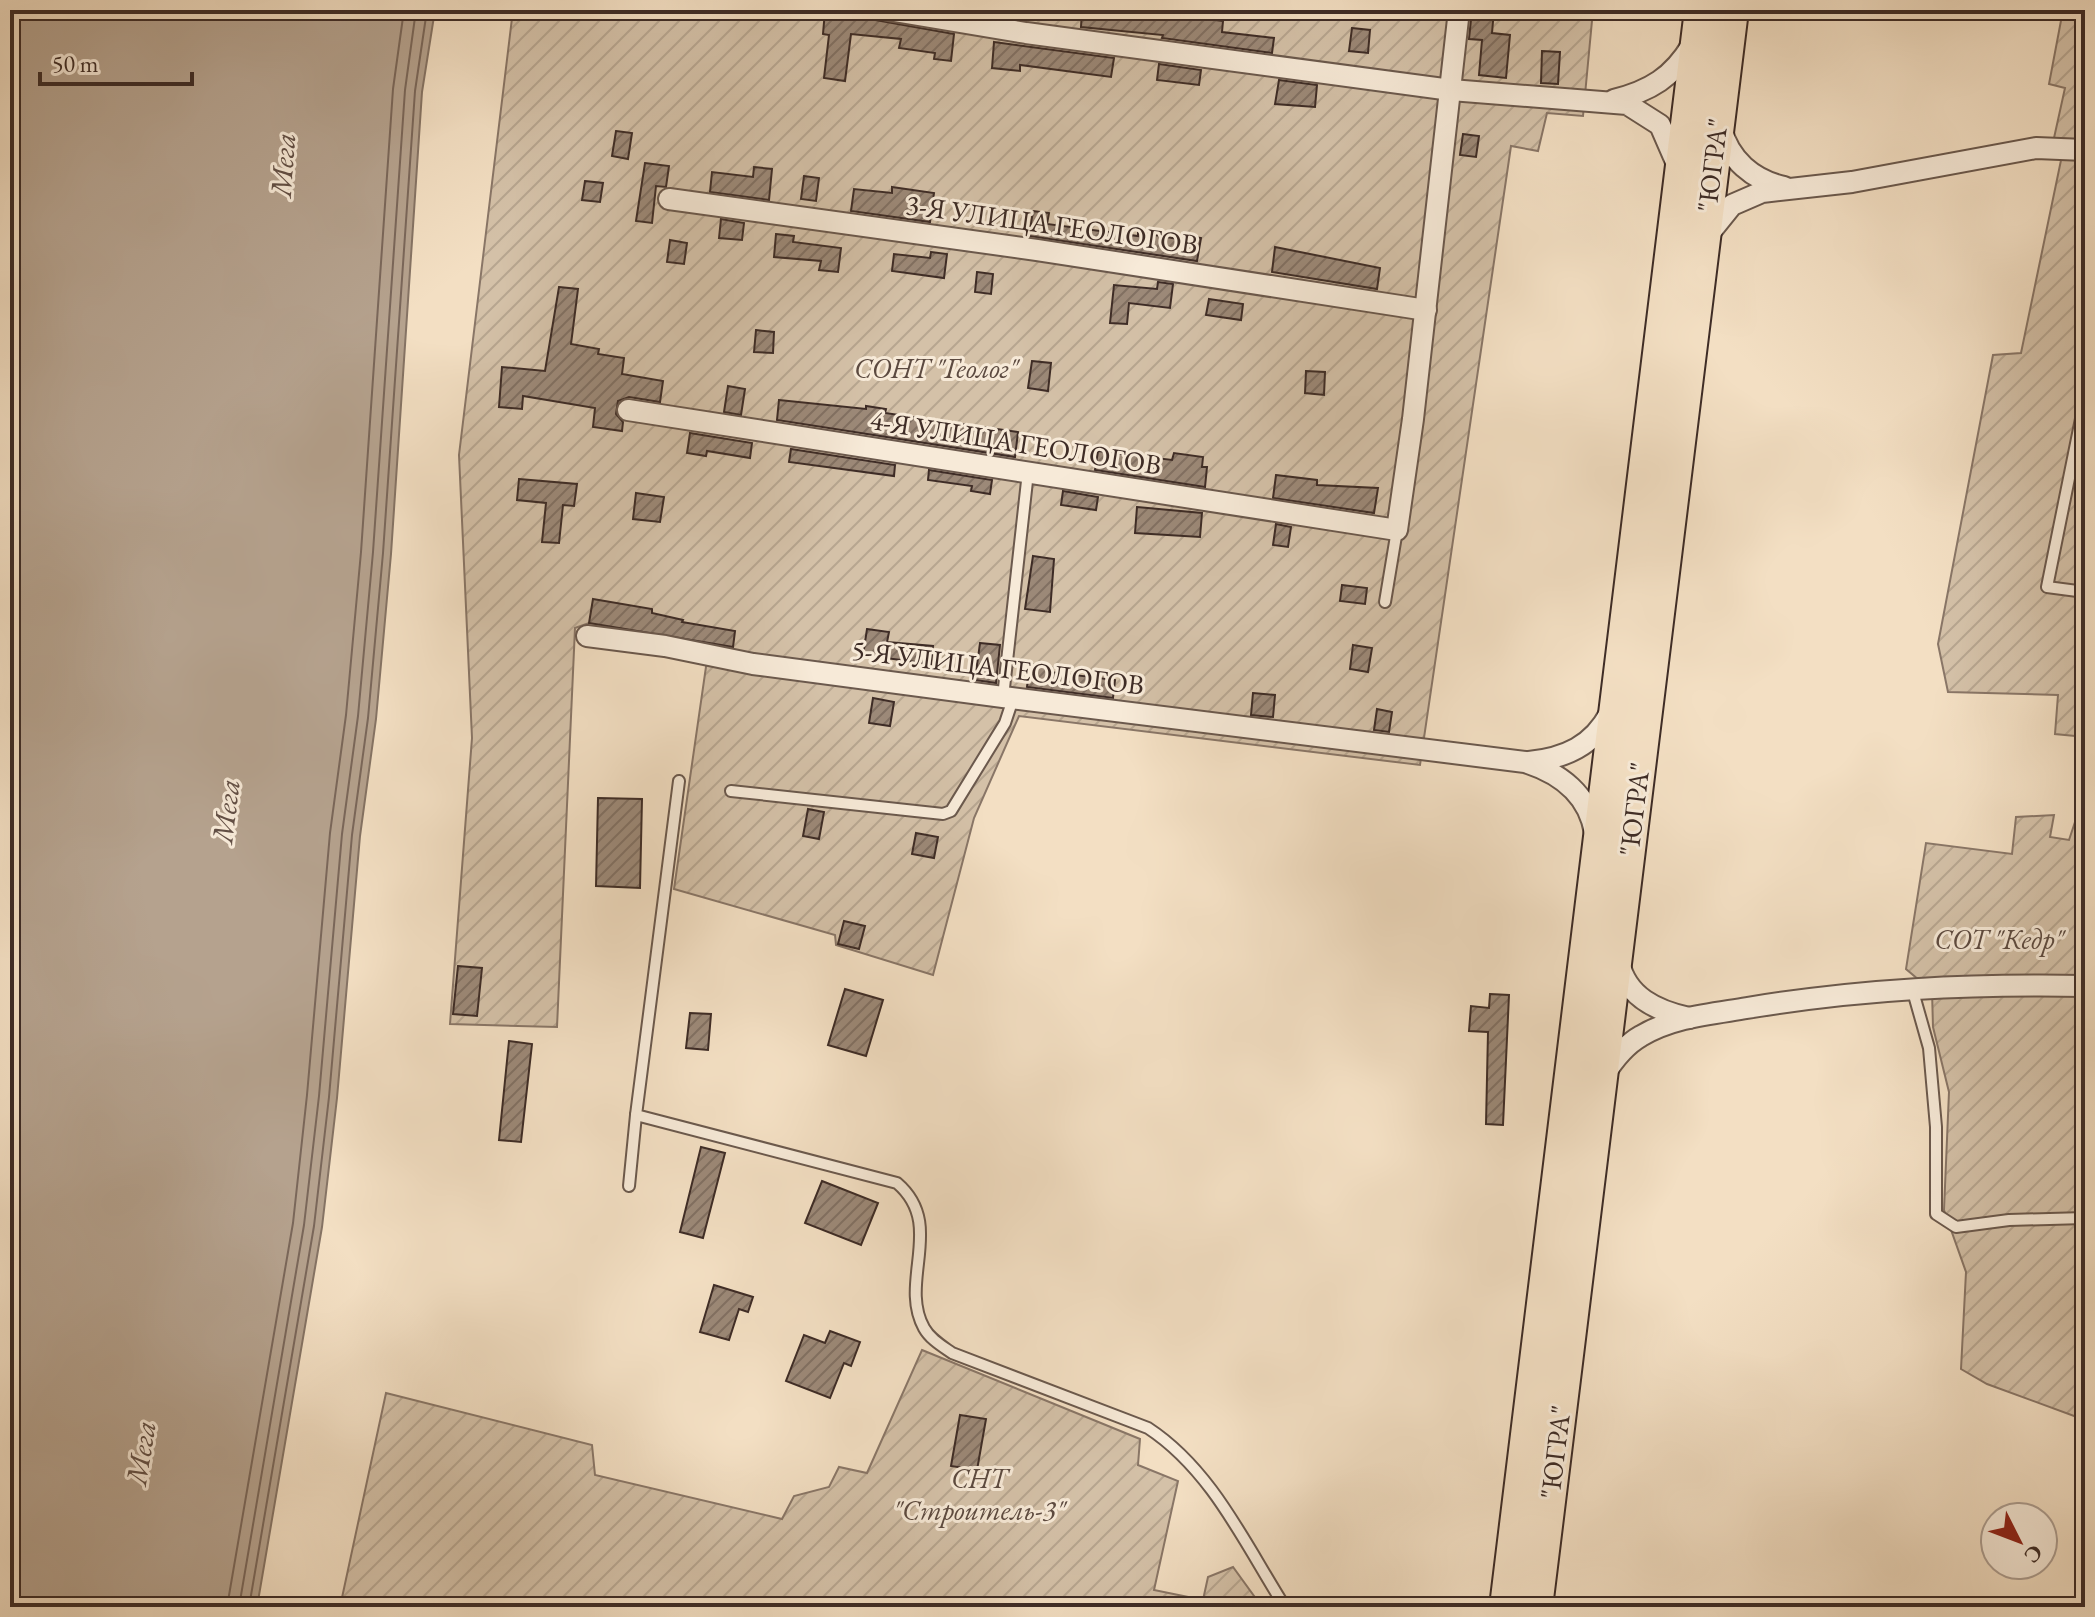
<svg xmlns="http://www.w3.org/2000/svg" width="2095" height="1617" viewBox="0 0 2095 1617" font-family="'EB Garamond',serif">
<style>
.garden{fill:url(#garden-furrows);stroke:#897667;stroke-width:2}
.water{fill:#b5a28e;stroke:#857364;stroke-width:2}
.lines{fill:none;stroke-linecap:round;stroke-linejoin:round}
.shore{stroke:#7a675a;stroke-width:2}
.building{fill:url(#building-hatch);stroke:#3e2c26;stroke-width:2}
.service-casing{stroke:#6b594d;stroke-width:14}
.minor-casing{stroke:#6b594d;stroke-width:24}
.trunk-casing{stroke:#3e2c26;stroke-width:38}
.service{stroke:#f7ead8;stroke-width:10}
.minor{stroke:#f7ead8;stroke-width:20}
.trunk{stroke:#f3dfc3;stroke-width:34}
.labels{text-anchor:middle;stroke-width:6;stroke-linejoin:round;paint-order:stroke}
.street-label{font-size:28px;fill:#3e2c26;stroke:#f7ead8}
.park-label{font-size:28px;font-style:italic;fill:#5c4a40;stroke:#f7ead8}
.water-label{font-size:30px;font-style:italic;fill:#624f45;stroke:#f7ead8}
</style>
<defs>
<pattern id="garden-furrows" width="10" height="10" patternUnits="userSpaceOnUse" patternTransform="scale(2)"><rect width="10" height="10" fill="#d4c1a8"/><path d="M-1 1l2-2M0 10L10 0M9 11l2-2" fill="none" stroke="#b7a690"/></pattern>
<pattern id="building-hatch" width="6" height="6" patternUnits="userSpaceOnUse" patternTransform="scale(2)"><rect width="6" height="6" fill="#9c8978"/><path d="M-1 1l2-2M0 6l6-6M5 7l2-2" fill="none" stroke="#817062"/></pattern>
</defs>
<rect width="100%" height="100%" fill="#f3dfc3"/>
<filter id="stains"><feTurbulence type="fractalNoise" baseFrequency=".0025" numOctaves="4"/><feColorMatrix values="0 0 0 0 .2 0 0 0 0 .09 0 0 0 0 .02 0 0 0 .5 -.17"/></filter>
<radialGradient id="worn" r=".72"><stop offset=".6" stop-color="#630" stop-opacity="0"/><stop offset="1" stop-color="#630" stop-opacity=".3"/></radialGradient>
<g class="garden">
<polygon points="513,10 1593,10 1583,116 1547,113 1538,151 1511,146 1420,765 1019,716 974,818 933,975 836,945 835,935 674,889 709,646 589,623 575,628 557,1027 450,1024 472,738 459,455"/>
<polygon points="2063,10 2085,10 2085,737 2055,734 2058,695 1948,692 1938,644 1993,355 2021,353 2065,141 2054,138 2065,88 2049,84"/>
<polygon points="2054,815 2050,837 2069,840 2075,822 2085,823 2085,1420 1987,1384 1961,1369 1966,1272 1944,1210 1949,1092 1933,1027 1932,991 1906,969 1926,843 2012,854 2016,817"/>
<polygon points="922,1350 1140,1439 1138,1465 1178,1481 1154,1590 1203,1600 1208,1577 1233,1567 1262,1607 340,1607 386,1393 592,1445 595,1475 782,1519 794,1496 829,1487 839,1467 867,1473"/>
</g>
<polygon class="water" points="10,10 435,10 422,92 391,554 376,719 360,836 337,1098 322,1227 257,1607 10,1607"/>
<g class="lines">
<g class="shore">
<polyline points="227,1607 293,1223 307,1095 330,833 346,715 361,552 393,89 404,10"/>
<polyline points="239,1607 304,1225 319,1096 342,834 358,716 373,552 405,90 416,10"/>
<polyline points="249,1607 314,1226 329,1097 352,835 368,718 383,553 415,91 427,10"/>
</g>
</g>
<g class="building">
<polygon points="1082,10 1137,10 1223,21 1222,32 1274,38 1272,53 1162,38 1163,35 1081,27"/>
<polygon points="1472,10 1494,10 1492,33 1510,35 1506,78 1479,75 1482,40 1469,39"/>
<polygon points="825,11 954,34 951,61 934,59 935,53 899,48 901,39 851,34 845,81 824,78 829,35 823,34"/>
<polygon points="1352,28 1370,30 1368,53 1349,51"/>
<polygon points="994,42 1114,58 1111,77 1020,65 1020,71 992,68"/>
<polygon points="1542,51 1560,52 1558,84 1541,83"/>
<polygon points="1159,64 1201,70 1199,85 1157,80"/>
<polygon points="1279,80 1317,85 1315,107 1275,104"/>
<polygon points="616,131 632,133 628,159 612,156"/>
<polygon points="1463,134 1479,136 1476,157 1460,155"/>
<polygon points="645,163 669,166 666,187 656,186 652,223 636,221"/>
<polygon points="754,167 772,169 769,200 710,192 712,172 753,177"/>
<polygon points="804,176 819,178 816,201 801,199"/>
<polygon points="585,181 603,183 600,202 582,200"/>
<polygon points="892,187 934,193 930,222 851,211 854,189 892,193"/>
<polygon points="1033,211 1049,213 1047,224 1138,236 1138,232 1184,240 1185,235 1201,238 1197,261 1029,236"/>
<polygon points="721,219 744,223 742,240 719,238"/>
<polygon points="776,234 794,236 793,242 841,248 838,272 819,270 821,261 774,257"/>
<polygon points="670,240 687,243 684,264 667,262"/>
<polygon points="1275,247 1380,268 1377,289 1272,272"/>
<polygon points="931,252 947,254 944,278 892,271 894,254 930,258"/>
<polygon points="977,272 993,274 991,294 975,292"/>
<polygon points="1158,282 1173,284 1170,308 1129,303 1127,324 1110,323 1114,285 1157,289"/>
<polygon points="559,287 578,289 571,344 599,349 598,354 624,358 622,374 663,381 660,402 629,397 618,401 616,414 623,422 622,431 593,427 595,408 523,396 522,409 499,407 502,367 545,371"/>
<polygon points="1209,299 1243,304 1241,320 1206,315"/>
<polygon points="756,330 774,332 773,353 754,352"/>
<polygon points="1032,361 1051,363 1048,391 1028,388"/>
<polygon points="1306,371 1325,372 1324,395 1305,393"/>
<polygon points="728,386 745,389 741,415 724,412"/>
<polygon points="779,400 866,409 866,406 886,409 885,413 1018,432 1015,457 777,420"/>
<polygon points="690,433 752,443 750,458 707,451 706,456 687,453"/>
<polygon points="791,449 895,465 894,476 789,462"/>
<polygon points="1098,451 1172,460 1174,453 1203,457 1202,467 1207,467 1205,487 1095,470"/>
<polygon points="929,470 992,480 990,494 971,491 972,486 928,480"/>
<polygon points="1276,475 1317,480 1317,485 1378,488 1374,513 1273,498"/>
<polygon points="519,479 577,484 574,506 563,505 559,543 542,542 546,503 517,500"/>
<polygon points="1063,491 1098,497 1096,510 1061,505"/>
<polygon points="636,493 664,497 660,522 633,519"/>
<polygon points="1137,507 1202,513 1200,537 1135,533"/>
<polygon points="1276,524 1291,527 1288,547 1273,545"/>
<polygon points="1033,556 1054,559 1050,612 1025,609"/>
<polygon points="1342,585 1367,588 1365,604 1340,601"/>
<polygon points="593,599 652,609 652,613 683,620 682,622 735,631 733,647 589,623"/>
<polygon points="867,629 889,632 887,642 933,646 931,664 863,655"/>
<polygon points="980,643 1000,645 996,683 975,680"/>
<polygon points="1353,645 1372,648 1368,672 1350,669"/>
<polygon points="1030,664 1051,667 1050,672 1115,680 1113,698 1027,687"/>
<polygon points="1253,693 1275,695 1273,717 1251,715"/>
<polygon points="873,698 894,702 890,726 869,723"/>
<polygon points="1377,709 1392,712 1389,732 1374,730"/>
<polygon points="598,798 642,799 640,888 596,886"/>
<polygon points="808,809 824,812 819,839 803,836"/>
<polygon points="916,833 938,837 934,858 912,854"/>
<polygon points="844,921 865,926 859,949 838,944"/>
<polygon points="458,966 482,968 477,1016 453,1014"/>
<polygon points="845,989 883,1000 866,1056 828,1045"/>
<polygon points="1490,994 1509,995 1503,1125 1486,1124 1488,1032 1469,1031 1471,1006 1489,1008"/>
<polygon points="690,1013 711,1014 708,1050 686,1048"/>
<polygon points="509,1041 532,1044 521,1142 499,1140"/>
<polygon points="701,1147 725,1153 703,1238 680,1232"/>
<polygon points="822,1181 878,1203 861,1245 805,1223"/>
<polygon points="714,1285 753,1297 748,1312 739,1309 729,1340 700,1332"/>
<polygon points="830,1331 860,1342 851,1366 844,1363 830,1398 786,1381 804,1335 825,1343"/>
<polygon points="960,1415 986,1419 977,1470 951,1466"/>
</g>
<g class="lines">
<g class="service-casing">
<g id="service">
<polyline points="2085,399 2047,587 2085,592"/>
<polyline points="1385,602 1397,530"/>
<polyline points="1003,697 1028,472"/>
<path d="M679 781 636 1115 897 1183C946 1225 898 1281 924 1328 930 1339 942 1346 952 1353L1148 1428C1212 1470 1245 1544 1285 1607"/>
<polyline points="731,791 943,814 951,811 1005,723 1013,699"/>
<polyline points="1912,988 1929,1048 1936,1127 1936,1214 1956,1227 2009,1220 2085,1218"/>
<polyline points="629,1186 636,1115"/>
</g>
</g>
<g class="minor-casing">
<g id="minor">
<polyline points="888,10 1026,33 1451,90 1627,104 1660,125 1677,164"/>
<path d="M1614 100C1650 91 1673 77 1692 45"/>
<path d="M1721 128C1729 160 1753 180 1784 187"/>
<polyline points="669,199 1037,250 1426,310"/>
<polyline points="1707,236 1732,205 1762,192 1852,182 2036,148 2085,150"/>
<polyline points="628,410 1397,530 1413,419 1459,10"/>
<path d="M587 636 665 646 753 664 1003 697 1525 762C1560 773 1589 795 1595 833"/>
<path d="M1529 762C1565 758 1593 746 1610 713"/>
<path d="M1619 962C1626 997 1657 1011 1689 1018"/>
<path d="M1604 1075C1614 1059 1625 1045 1641 1036 1673 1017 1711 1014 1747 1008 1863 989 1967 984 2085 986"/>
</g>
</g>
<g class="trunk-casing">
<g id="trunk">
<polyline points="1507,1607 1702,10"/>
<polyline points="1535,1607 1731,10"/>
</g>
</g>
<use href="#service" class="service"/>
<use href="#minor" class="minor"/>
<use href="#trunk" class="trunk"/>
</g>
<g class="labels">
<g class="street-label">
<text transform="translate(1712 165) rotate(-83)" y="10">"ЮГРА"</text>
<text transform="translate(1052 224) rotate(8)" y="10">3-Я УЛИЦА ГЕОЛОГОВ</text>
<text transform="translate(1016 442) rotate(9)" y="10">4-Я УЛИЦА ГЕОЛОГОВ</text>
<text transform="translate(998 667) rotate(7)" y="10">5-Я УЛИЦА ГЕОЛОГОВ</text>
<text transform="translate(1634 809) rotate(-83)" y="10">"ЮГРА"</text>
<text transform="translate(1555 1452) rotate(-83)" y="10">"ЮГРА"</text>
</g>
<g class="park-label">
<text x="936" y="378">СОНТ "Геолог"</text>
<text x="1999" y="949">СОТ "Кедр"</text>
<text x="979" y="1488">СНТ<tspan x="979" dy="32">"Строитель-3"</tspan></text>
</g>
<g class="water-label">
<text transform="translate(283 165) rotate(-86)" y="10">Мега</text>
<text transform="translate(226 811) rotate(-83)" y="10">Мега</text>
<text transform="translate(141 1453) rotate(-81)" y="10">Мега</text>
</g>
</g>
<rect width="2095" height="1617" fill="none" stroke="#f3dfc3" stroke-width="40"/>
<rect x="12" y="12" width="2071" height="1593" fill="none" stroke="#3e2c26" stroke-width="4"/>
<rect x="20" y="20" width="2055" height="1577" fill="none" stroke="#3e2c26" stroke-width="2"/>
<g transform="translate(2019 1541) rotate(132)"><circle r="38" fill="#f7ead8" stroke="#ad9e91" stroke-width="2"/>
<path d="M0-6L14 30L0 20L-14 30Z" fill="#8f2418"/>
<text y="-12" font-size="22" font-weight="bold" text-anchor="middle" fill="#3e2c26">С</text>
</g>
<path d="M40 72v12h152v-12" fill="none" stroke="#3e2c26" stroke-width="4"/>
<text x="52" y="72" font-size="24" fill="#3e2c26" stroke="#f7ead8" stroke-width="6" paint-order="stroke">50 m</text>
<rect width="100%" height="100%" filter="url(#stains)"/>
<rect width="100%" height="100%" fill="url(#worn)"/>
</svg>
